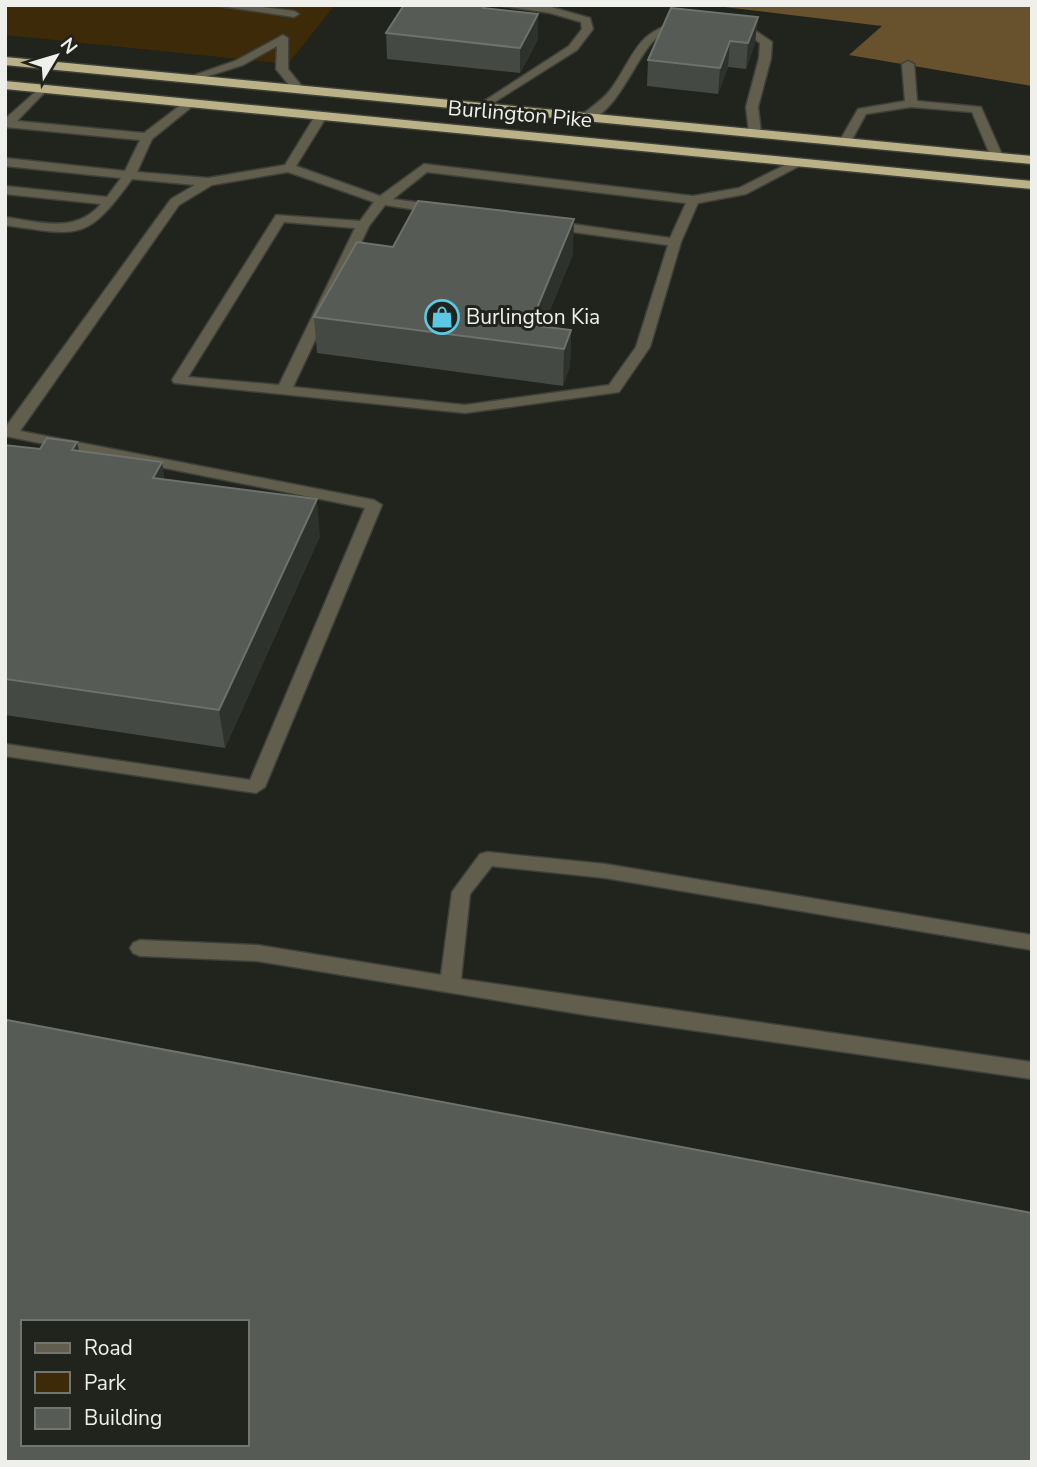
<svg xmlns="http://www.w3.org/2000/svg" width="1037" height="1467" viewBox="0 0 1037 1467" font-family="'Nunito Sans',sans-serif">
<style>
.green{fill:#3d2a09}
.forest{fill:#68522e}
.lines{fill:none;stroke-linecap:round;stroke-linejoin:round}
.minor-casing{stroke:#3e403a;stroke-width:3}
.highway-casing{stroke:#3e403a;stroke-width:3}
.minor{fill:#615e4d;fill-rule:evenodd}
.highway{fill:#bab286;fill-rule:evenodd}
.wall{fill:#444943}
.shaded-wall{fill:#2e322c}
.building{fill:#565b55;stroke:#6e726d;stroke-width:2;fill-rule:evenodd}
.labels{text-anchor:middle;stroke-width:6;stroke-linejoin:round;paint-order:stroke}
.far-street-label{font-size:21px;fill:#eff0ec;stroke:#21231d}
.far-poi-label{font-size:21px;fill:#eff0ec;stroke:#21231d;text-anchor:start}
</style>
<rect width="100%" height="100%" fill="#21231d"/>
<polygon class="green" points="5,5 335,5 288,64 5,35"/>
<polygon class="forest" points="708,5 1032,7 1032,86 849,55 882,26"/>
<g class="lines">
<g class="minor-casing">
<g id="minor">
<polygon points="213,5 247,5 294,11 299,14 294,17"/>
<polygon points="497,5 551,7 590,18 593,29 577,50 482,110 478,109 478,105 569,46 582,29 581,22 550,13"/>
<path d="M682 22 687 25 686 27C676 29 667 30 659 36 636 52 615 124 582 119V115C592 106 603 100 611 89 635 56 635 30 682 22Z"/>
<polygon points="734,24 750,27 772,42 771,58 758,107 761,133 755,137 749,133 746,107 759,58 760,43 743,32 730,29 729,27"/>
<polygon points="283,35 288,38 288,69 304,89 302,91 294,91 276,69 277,46 243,65 189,82 183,79 235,61"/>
<polygon points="908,61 914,64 917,101 981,107 1003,157 1001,160 991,157 972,112 911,107 866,114 849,145 841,145 839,142 858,109 905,101 902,64"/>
<path d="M42 86 46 87V91L17 121 144 133 186 101H194V105L152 139 137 172 208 178 285 165 315 116 321 112 327 116 296 166 380 196 424 164 693 196 739 188 797 159 807 162 746 194 698 203 681 242 650 347 619 392 465 413 174 383 172 380 276 215 360 221 374 202 288 172 212 185 179 205 20 431 374 500 382 505 265 787 256 793 5 756V744L250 780 365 508 5 436V428L171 199 195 185 132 179C86 242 80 236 5 225V217C40 222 75 234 101 204L5 194V186L107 197 121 178 5 166V158L125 171 140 140 5 127V119ZM427 172 686 203 670 238 551 221 545 225 551 229 668 245 636 347 609 385 465 405 293 387 369 226 385 205 437 213 443 209 437 205 393 199ZM284 222 355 228 279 385 188 377Z"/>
<polygon points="487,852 605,864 1032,935 1032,950 605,878 492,866 470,894 461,979 1032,1062 1032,1079 586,1015 257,961 140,956 133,953 130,948 133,943 140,940 257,945 441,975 452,892 480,854"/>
</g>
</g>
<g class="highway-casing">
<g id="highway">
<polygon points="5,57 1032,156 1032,164 5,65"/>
<polygon points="5,81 1032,181 1032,189 5,89"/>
</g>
</g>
<use href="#minor" class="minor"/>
<use href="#highway" class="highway"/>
</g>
<g class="wall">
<polygon points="485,8 538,39 520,73 387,59 386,33"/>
<polygon points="758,17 755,43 746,69 728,67 718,94 647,86 648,60"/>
<polygon points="393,247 573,254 543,327 571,330 570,366 563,386 317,353 314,317"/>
<polygon points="77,442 79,451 162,462 164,479 320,536 225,748 5,715 5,445 40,449"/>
</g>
<g class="shaded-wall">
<polygon points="538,14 538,39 520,73 520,48"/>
<polygon points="758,17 755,43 746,69 748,43"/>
<polygon points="730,41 728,67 718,94 720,68"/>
<polygon points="574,219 573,254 535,346 530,325"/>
<polygon points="571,330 570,366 563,386 564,349"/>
<polygon points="77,442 85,479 72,450"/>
<polygon points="162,462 167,499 153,478"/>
<polygon points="317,499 320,536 225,748 219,710"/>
</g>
<g class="building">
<polygon points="404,5 484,5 483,8 538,14 520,48 386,33"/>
<polygon points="671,8 758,17 748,43 730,41 720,68 648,60"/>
<polygon points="418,201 574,219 530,325 571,330 564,349 314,317 357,242 393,247"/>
<polygon points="47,438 77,442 72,450 162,462 153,478 317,499 219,710 5,679 5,445 40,449"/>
<path d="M7 1020 1032 1213V1462H5V1025ZM23 1322H247V1444H23Z"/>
</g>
<defs>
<g id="shop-ring" transform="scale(1.75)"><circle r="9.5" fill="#21231d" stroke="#5bc8e6" stroke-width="1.5"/><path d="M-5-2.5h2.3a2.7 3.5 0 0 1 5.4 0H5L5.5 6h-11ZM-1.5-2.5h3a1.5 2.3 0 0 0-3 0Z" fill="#5bc8e6"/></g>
</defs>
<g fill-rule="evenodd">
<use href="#shop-ring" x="442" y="317"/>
</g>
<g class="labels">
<g class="far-street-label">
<text transform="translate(520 114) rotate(5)" y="7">Burlington Pike</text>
</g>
<g class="far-poi-label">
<text x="466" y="324">Burlington Kia</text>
</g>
</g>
<rect width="1037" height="1467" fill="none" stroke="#eff0ec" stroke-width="14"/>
<rect x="21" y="1320" width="228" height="126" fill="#21231d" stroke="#737570" stroke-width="2"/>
<rect x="35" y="1343" width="35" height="10" fill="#615e4d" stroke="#737570" stroke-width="2"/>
<text x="84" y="1355" font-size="21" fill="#eff0ec">Road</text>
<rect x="35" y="1372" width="35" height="21" fill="#3d2a09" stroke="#737570" stroke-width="2"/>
<text x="84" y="1390" font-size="21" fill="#eff0ec">Park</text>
<rect x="35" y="1408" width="35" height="21" fill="#565b55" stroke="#737570" stroke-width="2"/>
<text x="84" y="1425" font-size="21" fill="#eff0ec">Building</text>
<g transform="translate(56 56) rotate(52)" stroke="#21231d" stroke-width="5" paint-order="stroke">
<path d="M0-5L12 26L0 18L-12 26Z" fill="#eff0ec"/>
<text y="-10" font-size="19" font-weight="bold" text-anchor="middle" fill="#eff0ec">N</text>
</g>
</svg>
